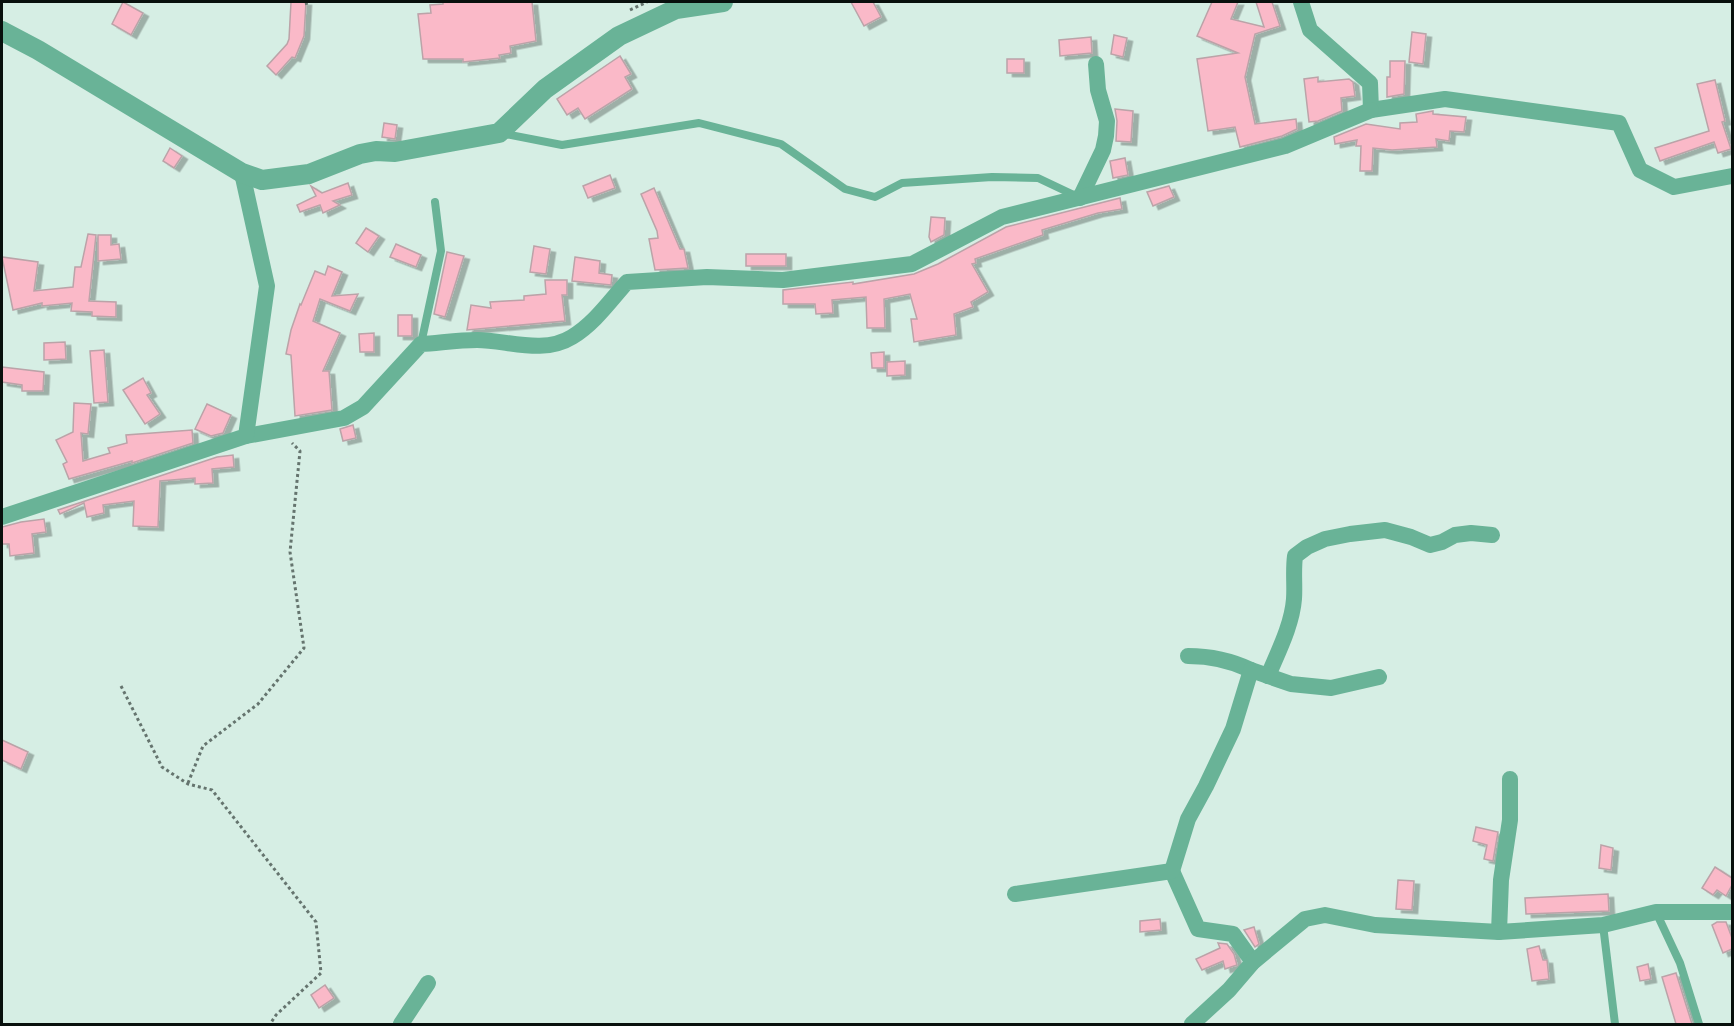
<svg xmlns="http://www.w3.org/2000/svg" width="1734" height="1026" viewBox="0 0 1734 1026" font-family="'Times New Roman',serif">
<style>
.building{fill:#fab9c8;stroke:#bba3a8;stroke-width:1.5;filter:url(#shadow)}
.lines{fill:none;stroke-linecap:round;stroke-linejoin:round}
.path{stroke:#65746e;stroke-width:3;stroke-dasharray:3 3;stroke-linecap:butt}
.service{stroke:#69b397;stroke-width:8}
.minor{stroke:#69b397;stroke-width:16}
.tertiary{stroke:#69b397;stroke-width:20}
</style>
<defs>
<filter id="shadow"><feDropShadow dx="5.5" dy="3.5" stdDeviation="0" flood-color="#0004"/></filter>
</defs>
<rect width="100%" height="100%" fill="#d6eee4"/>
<g class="building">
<polygon points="123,2 143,13 131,35 112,24"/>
<polygon points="291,2 306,2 304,36 295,58 292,57 276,75 267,66 287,44 289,39"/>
<polygon points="443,2 532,2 536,41 510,46 511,53 499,55 500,58 463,62 463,59 423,59 418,14 431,13 430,5 443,4"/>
<polygon points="851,2 873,2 881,17 864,26"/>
<polygon points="1212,2 1238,2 1231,19 1264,27 1256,2 1272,2 1280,26 1255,34 1245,77 1255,124 1296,119 1297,129 1282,136 1240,147 1235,127 1208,131 1197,59 1238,53 1197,36"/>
<polygon points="1412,32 1426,34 1423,64 1409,62"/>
<polygon points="1114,35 1127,38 1123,57 1111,54"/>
<polygon points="1091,37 1092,53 1060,56 1059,40"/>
<polygon points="620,56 631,74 625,77 632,89 585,119 578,108 567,115 557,99"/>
<rect x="1007" y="59" width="17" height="14"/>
<polygon points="1390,61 1405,61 1404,94 1387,97 1387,77 1390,77"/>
<polygon points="1318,77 1318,82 1349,79 1353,82 1355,96 1341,98 1342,111 1318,121 1309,122 1304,79"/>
<polygon points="1715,80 1725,121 1722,122 1731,149 1718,153 1714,142 1660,161 1655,148 1709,131 1697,84"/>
<polygon points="1115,109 1133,111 1131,142 1116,141 1117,121"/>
<polygon points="1433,111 1433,114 1466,117 1464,132 1450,131 1449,141 1436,139 1437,147 1392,150 1373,148 1372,171 1360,171 1361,146 1356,146 1357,140 1335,144 1334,137 1366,124 1400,129 1400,123 1417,122 1416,114"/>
<polygon points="384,123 397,125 395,139 382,137"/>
<polygon points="170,148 182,156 174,168 163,161"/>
<polygon points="1125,158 1128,175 1113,178 1110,161"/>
<polygon points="610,175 615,188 588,198 583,186"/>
<polygon points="348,183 352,195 333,201 340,205 323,213 320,205 300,212 297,205 316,196 311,186 322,193"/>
<polygon points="1169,186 1174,197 1153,206 1147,192"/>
<polygon points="654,188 680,249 684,249 688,268 655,270 649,239 658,238 657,231 641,194"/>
<polygon points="1120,198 1122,209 1098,213 1042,230 1043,235 975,259 976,263 972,264 988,292 971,302 973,307 954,314 956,335 914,342 911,319 917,319 910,294 884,299 885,328 867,328 866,297 832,300 833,313 816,314 815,304 783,304 783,290 853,282 853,284 914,274 938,264 1006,227"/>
<polygon points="931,217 945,218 944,235 931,242 929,237"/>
<polygon points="366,228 379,236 368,252 356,243"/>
<polygon points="88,234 96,235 89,301 116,302 116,317 92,316 92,312 71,311 72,303 42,306 42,303 13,310 2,257 38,262 34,291 73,287 75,267 81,267"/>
<polygon points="98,235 111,235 111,245 119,244 121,259 98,261"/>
<polygon points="396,244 421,255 416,267 390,257"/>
<polygon points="534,246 550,249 546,274 530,272"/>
<polygon points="447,252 464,256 445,317 434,314"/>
<rect x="746" y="254" width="40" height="12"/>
<polygon points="575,257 600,261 599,273 612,275 611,285 572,281"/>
<polygon points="328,266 342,272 332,296 358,294 350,311 320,299 313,321 340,333 323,371 329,371 332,410 295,416 291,355 286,354 291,330 300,304 301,305 315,271 325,275"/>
<polygon points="545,280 567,280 567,295 562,295 565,321 467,330 471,305 491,308 490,302 524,300 524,296 546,294"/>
<rect x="398" y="315" width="14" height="21"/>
<polygon points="374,333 374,352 360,352 359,334"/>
<polygon points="65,342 66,359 44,360 44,343"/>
<polygon points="104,350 108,402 94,403 90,351"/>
<polygon points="884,352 884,368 872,368 871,353"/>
<polygon points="905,361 905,375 887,376 887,362"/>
<polygon points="2,367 44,372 43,391 22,391 22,385 2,382"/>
<polygon points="143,378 151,393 147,395 160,414 145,424 123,390"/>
<polygon points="74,403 91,404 88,434 81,433 83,461 110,453 108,448 127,443 126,435 192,430 193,443 132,463 132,461 69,479 63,464 67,462 56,440 73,432"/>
<polygon points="207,404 231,415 223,433 211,436 195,429"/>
<polygon points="353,425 356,438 343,441 340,429"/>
<polygon points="233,455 234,467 212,469 213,483 195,484 195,478 160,481 158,527 133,526 134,501 103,505 104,513 87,517 84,503 60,514 58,510 217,457"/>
<polygon points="44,519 46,532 32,534 34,553 10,556 9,544 2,544 2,527 21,522"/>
<polygon points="2,740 28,752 21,769 2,760"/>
<polygon points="1476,827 1498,832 1493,861 1484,859 1487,845 1473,841"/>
<polygon points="1601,845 1613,848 1611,870 1599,868"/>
<polygon points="1715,867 1732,878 1732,885 1726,896 1717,890 1713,895 1702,888"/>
<polygon points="1398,880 1414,881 1412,910 1396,909"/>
<polygon points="1608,894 1609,911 1526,914 1525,898"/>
<polygon points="1160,919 1161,930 1140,932 1140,921"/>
<polygon points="1717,922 1726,922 1732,938 1732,949 1723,953 1712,925"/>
<polygon points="1254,927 1259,944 1255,947 1244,930"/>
<polygon points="1218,943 1227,944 1234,954 1237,965 1225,969 1223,961 1202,970 1196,959 1220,948"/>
<polygon points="1539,946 1543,960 1547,960 1549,979 1532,981 1527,949"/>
<polygon points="1648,964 1651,979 1640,981 1637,967"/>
<polygon points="1676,973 1692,1024 1676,1024 1662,977"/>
<polygon points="325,985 334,998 319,1008 311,995"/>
</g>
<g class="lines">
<g class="path">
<polyline points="306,2 307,6"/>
<polyline points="630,10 647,2"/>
<polyline points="121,686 162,767 188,784 212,790 316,922 321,973 276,1015 270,1024"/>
<polyline points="188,783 203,746 258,704 304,648 290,552 300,451 292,443"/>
</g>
<g class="service">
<polyline points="500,133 562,145 699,123 781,144 845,189 875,197 902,183 992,177 1038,178 1076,196"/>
<polyline points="421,344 441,251 435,202"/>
<polyline points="1656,912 1680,963 1699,1024"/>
<polyline points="1603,925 1615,1024"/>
</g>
<g class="minor">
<polyline points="1301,2 1310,30 1370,83 1371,110 1445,99 1619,123 1640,170 1674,187 1732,176"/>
<polyline points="1080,198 1103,150 1106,136 1107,121 1098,90 1096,64"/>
<path d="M246 436 344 418 363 407 421 344C439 343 458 340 477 340 507 340 543 355 572 337 594 324 610 301 627 282L707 277 783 280 912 264 1002 217 1285 146 1371 110"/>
<polyline points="2,517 246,436 267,286 242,173"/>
<path d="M1188 656C1211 656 1230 660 1251 670"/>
<path d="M1268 676C1278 652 1292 625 1294 599 1295 585 1293 571 1295 556L1307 547 1325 539 1350 534 1385 530 1411 537 1430 545 1442 542 1455 535 1471 533 1492 535"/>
<polyline points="1172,871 1198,929 1233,934 1253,962"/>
<polyline points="1015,894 1172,871 1188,819 1206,786 1233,729 1251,670 1291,684 1331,688 1379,677"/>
<polyline points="1499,932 1501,880 1510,820 1510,779"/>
<polyline points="401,1024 428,983"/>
<polyline points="1192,1024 1229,990 1253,962 1305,919 1325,915 1375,925 1499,932 1603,925 1656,912 1732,912"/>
</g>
<polyline class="tertiary" points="2,31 38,50 242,173 262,180 309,174 360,154 376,151 395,152 499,133 545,89 619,36 676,9 723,2"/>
</g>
<rect width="1734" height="1026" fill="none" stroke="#08100d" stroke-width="6"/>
</svg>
